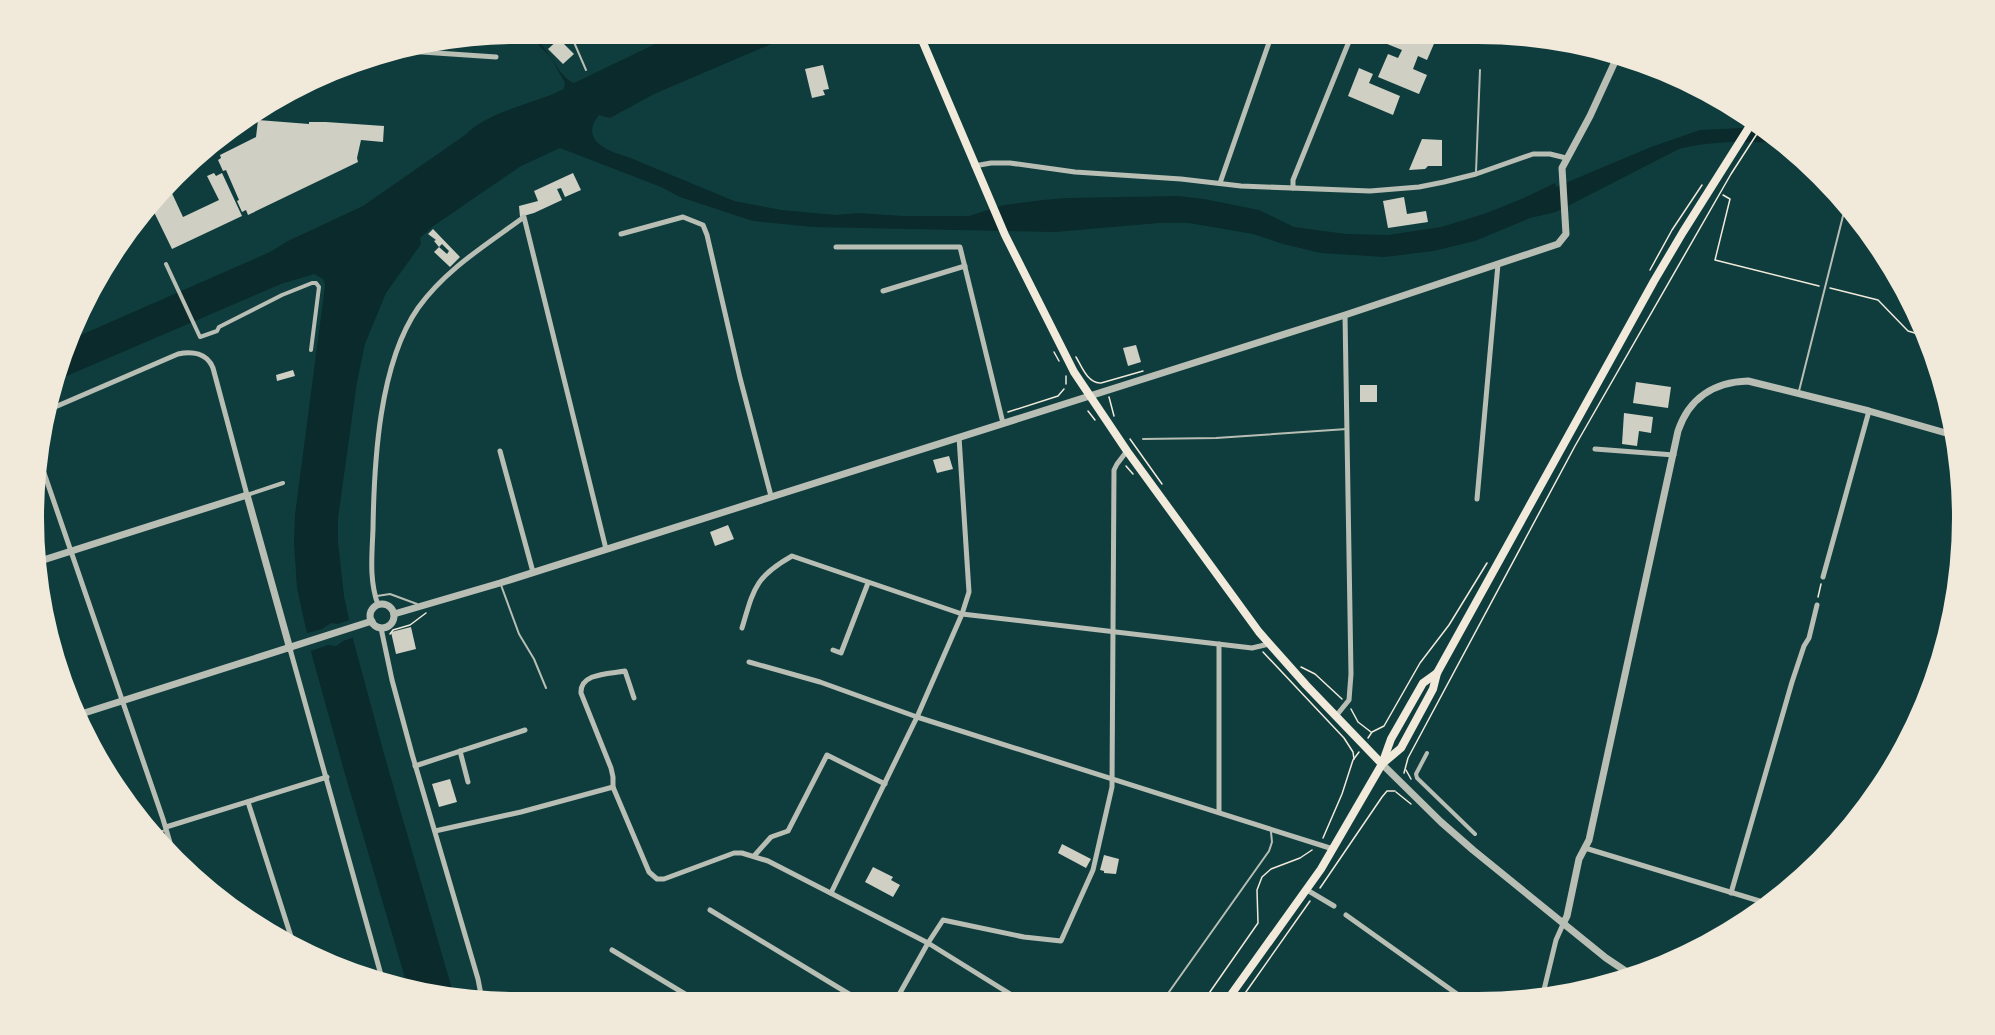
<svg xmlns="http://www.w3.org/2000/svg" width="1995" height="1035" viewBox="0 0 1995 1035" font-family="Raleway,sans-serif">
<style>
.water{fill:#0a2a2b}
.pier{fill:#0f3d3e}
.building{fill:#cfcfc3}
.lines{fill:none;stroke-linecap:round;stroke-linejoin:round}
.path{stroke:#f1e9da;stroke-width:1.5}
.service{stroke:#b8beb3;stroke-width:2}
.pedestrian{stroke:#b8beb3;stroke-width:4}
.minor{stroke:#b8beb3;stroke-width:5}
.tertiary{stroke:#b8beb3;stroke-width:7}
.secondary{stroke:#f1e9da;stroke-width:8}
.primary{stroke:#f1e9da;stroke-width:8}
</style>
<rect width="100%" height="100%" fill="#0f3d3e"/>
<path class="water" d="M528 33C547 42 558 78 574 83L678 33H797L654 94 610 118 599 115C579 140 607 151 628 157L734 201 781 210 836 215 858 213 903 216H969L1004 205 1043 200 1068 198 1178 196 1204 199 1259 210 1294 227 1346 234 1388 235 1441 227 1484 214 1524 198 1555 183 1556 187 1651 147 1700 130 1763 127 1783 143C1748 142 1715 140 1679 149L1556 212 1530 218 1475 241 1433 251 1385 257 1321 253 1283 244 1253 234 1189 223H1159L1055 232 813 227 753 221 680 197 661 187 560 148 521 166 432 227 420 238 421 244 386 293 365 344 357 382 338 518V542L344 596 353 639 386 761 454 996 408 988 345 774 311 652 297 588 294 543 295 515 323 301 325 285 323 279 314 274 281 284 55 381 74 338 270 252 288 241 363 206 465 135C490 110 532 105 564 89L565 83 551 58Z"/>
<polygon class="pier" points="352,619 355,637 343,641 336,646 328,645 308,652 304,634 322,629 331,623 338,624"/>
<g class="building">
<polygon points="1372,34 1424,34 1436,39 1427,60 1418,56 1413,69 1427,75 1419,94 1378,77 1388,54 1398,58 1402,50 1370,37"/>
<polygon points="559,39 574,54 563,64 548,49"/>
<polygon points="823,65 829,89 823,90 825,95 812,98 805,69"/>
<polygon points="1359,68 1373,74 1369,83 1400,96 1393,115 1348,96"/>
<polygon points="258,120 309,124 309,122 326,122 384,126 383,142 361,140 357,158 358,162 248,215 246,210 242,212 237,201 239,200 226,170 223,171 218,160 221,158 220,155 256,137"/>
<polygon points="1422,139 1442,140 1442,166 1428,166 1425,169 1409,170"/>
<polygon points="214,173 216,176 222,173 242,216 172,249 152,208 170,189 183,217 219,200 207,176"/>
<polygon points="573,173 581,190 565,197 561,188 557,189 562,200 534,213 520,217 519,206 538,201 534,191"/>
<polygon points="1404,197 1407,214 1426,211 1428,222 1388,228 1383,201"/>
<polygon points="433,229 460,257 450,267 434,252 439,247 447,254 449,251 442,244 439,247 434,241 436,240 428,234"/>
<polygon points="1136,345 1141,362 1128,366 1123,348"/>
<polygon points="293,370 295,376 277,381 276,375"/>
<polygon points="1636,382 1671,387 1668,408 1633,403"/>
<rect x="1360" y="385" width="17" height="17"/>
<polygon points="1624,413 1653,417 1651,433 1639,431 1637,446 1622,444"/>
<polygon points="949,456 953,469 937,473 933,460"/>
<polygon points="728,525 734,539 715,546 710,532"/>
<polygon points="411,627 416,649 396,654 391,632"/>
<polygon points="450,779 457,802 439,807 432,784"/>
<polygon points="1062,844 1091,859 1086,868 1058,853"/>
<polygon points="1104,855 1119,859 1116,874 1104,873 1104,871 1100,870"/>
<polygon points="873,867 893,877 891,880 900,885 893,897 865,882"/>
</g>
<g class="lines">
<g class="path">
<polyline points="789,33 790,36"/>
<polyline points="797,33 797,34"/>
<polyline points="1624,62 1629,61 1640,64"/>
<polyline points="1723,195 1730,199 1715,260 1819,286"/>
<polyline points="1650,270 1672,230 1702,185"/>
<polyline points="1830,288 1878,300 1908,331 1925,336"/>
<polyline points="1054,352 1059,361"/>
<path d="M1076 357C1082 367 1087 382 1100 383"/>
<polyline points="1066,376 1066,384"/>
<polyline points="1101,383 1143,371"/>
<polyline points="1109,397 1114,416"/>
<polyline points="1088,411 1095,420"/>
<polyline points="1008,412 1058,396 1064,389"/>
<polyline points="1130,439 1162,484"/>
<polyline points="1126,466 1133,474"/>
<polyline points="1818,597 1821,584"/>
<polyline points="390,634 393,630 410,625 426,613"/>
<polyline points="1263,652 1344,738 1353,752 1354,759"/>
<polyline points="1301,667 1315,674 1342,699"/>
<polyline points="1351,709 1358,722 1371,732"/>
<polyline points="1368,738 1372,732 1384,726 1420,663 1449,625 1487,563"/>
<polyline points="1406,770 1411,779"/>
<polyline points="1404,773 1408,758 1575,446 1731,174 1762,126"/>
<polyline points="1396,792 1411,804"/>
<polyline points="1323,838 1342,794 1353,760 1359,752"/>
<polyline points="1320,888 1382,797 1387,791 1395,791"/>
<polyline points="1205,999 1258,923 1257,890 1262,877 1271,869 1300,858 1312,850"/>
<polyline points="1241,999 1310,901"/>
</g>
<g class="service">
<polyline points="570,33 586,70"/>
<polyline points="1476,172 1480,70"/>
<polyline points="1799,391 1846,204"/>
<polyline points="1143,439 1216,438 1347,429"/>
<polyline points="501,585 519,634 534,659 546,688"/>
<polyline points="377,596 390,594 417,604"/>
<polyline points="152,834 166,830"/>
<polyline points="1164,999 1269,851 1272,842 1271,832"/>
</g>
<g class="pedestrian">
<polyline points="166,264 200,337 217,331 219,327 282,295 312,283 316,283 319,287 311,350"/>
<polyline points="247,495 283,483"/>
<polyline points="1427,753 1416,774 1417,778 1475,834"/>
</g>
<g class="minor">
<polyline points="1600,49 1618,57"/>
<polyline points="407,51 496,57"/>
<polyline points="974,166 991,163 1010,163 1075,172 1181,179 1241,186 1370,191 1419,187 1444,182 1476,174 1533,154 1550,154 1566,158"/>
<polyline points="1220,183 1272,34"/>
<polyline points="1293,188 1293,180 1352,34"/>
<polyline points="621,234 683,217 703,225 707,235 740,378 771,496"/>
<polyline points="836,247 960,247 1003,423"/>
<polyline points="883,291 965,266"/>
<path d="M48 410 178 354C192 351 207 353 213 368L247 495"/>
<polyline points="1595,449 1674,455"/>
<polyline points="500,451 533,572"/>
<polyline points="42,467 163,819 174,856"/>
<polyline points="1477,499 1498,264"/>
<polyline points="1823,577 1869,411"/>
<path d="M378 605C369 580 372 555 373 529 374 462 379 364 418 308 446 269 486 245 524 217L606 549"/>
<polyline points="381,628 392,680 412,754 478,979 482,1000"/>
<path d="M742 628C754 588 755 577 792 556L962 614 1252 648 1269 644"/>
<polyline points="1219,644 1219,812"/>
<polyline points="290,649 383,982"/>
<polyline points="833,650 841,653 868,583"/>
<polyline points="749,662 820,682 917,717 1333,849"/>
<polyline points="1336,716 1349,700 1351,674 1345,315"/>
<polyline points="460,751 468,782"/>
<polyline points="415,766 525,730"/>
<path d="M613 787V777L611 768 581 693C580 673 609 674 625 671L634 698"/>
<polyline points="248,802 294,946"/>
<polyline points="166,827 327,777"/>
<polyline points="435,831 521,812 613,787 649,872 657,879 664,879 734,853 742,853 768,861 928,943 1018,999"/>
<polyline points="1585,848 1766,903"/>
<polyline points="754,856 771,837 788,831 827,755 885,784"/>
<polyline points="1307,890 1334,906"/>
<polyline points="831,893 917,717 962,614 969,592 959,437"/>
<polyline points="1731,893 1792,682 1804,646 1809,638 1817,605"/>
<polyline points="710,910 859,1000"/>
<polyline points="1346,915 1457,994"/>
<polyline points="612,950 695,1000"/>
<polyline points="1542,998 1556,940 1564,922"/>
<polyline points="896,1000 928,943 943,920 1024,937 1061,941 1093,870 1112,787 1114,470 1117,464 1127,451"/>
</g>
<g class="tertiary">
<polyline points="37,562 247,495 290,649"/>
<circle cx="382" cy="616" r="12"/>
<polyline points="394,614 500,583 1345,315 1558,244 1566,234 1562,168 1590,116 1618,55"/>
<polyline points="78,715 372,621"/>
<polyline points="1382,764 1441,822 1473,850 1606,958 1630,974"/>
<path d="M1564 922 1567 916 1579 859 1589 840 1678 431C1689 398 1714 382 1748 381L1869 411 1953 435"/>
</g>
<polyline class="secondary" points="919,33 1005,235 1074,372 1127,451 1259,632 1306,685 1382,764"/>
<g class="primary">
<polyline points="1382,764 1401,748 1433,689 1437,673 1654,281 1683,232 1753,121"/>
<polyline points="1228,999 1321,869 1382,764 1391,739 1423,683 1437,673"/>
</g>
</g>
<path d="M0 0H1995V1035H0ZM518 44H1478A474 474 0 0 1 1952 518V518A474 474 0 0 1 1478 992H518A474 474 0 0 1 44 518V518A474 474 0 0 1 518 44Z" fill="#f1e9da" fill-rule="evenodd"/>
</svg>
